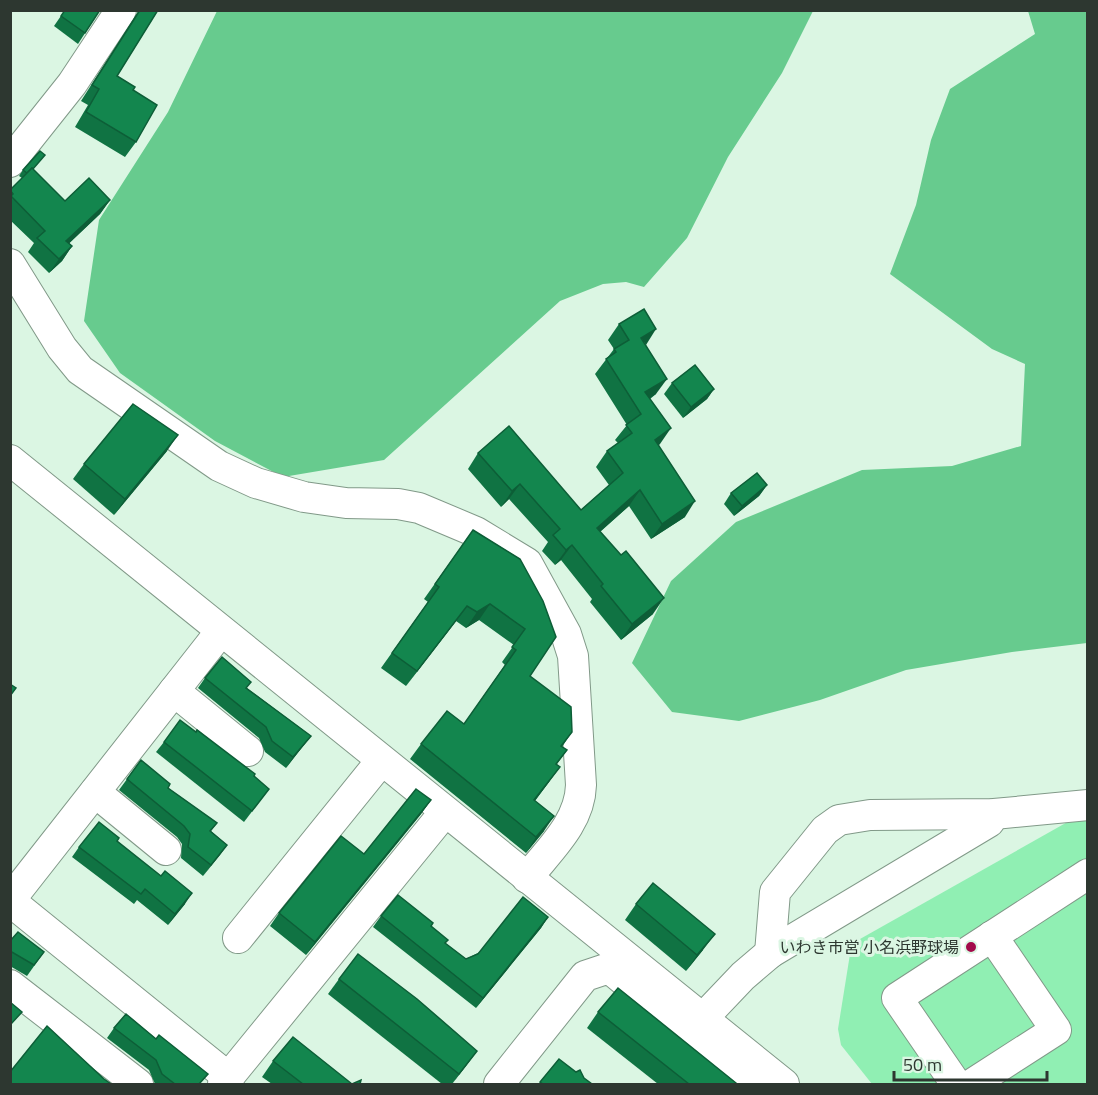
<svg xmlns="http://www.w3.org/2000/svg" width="1098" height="1095" viewBox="0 0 1098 1095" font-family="'Titillium Web','Noto Sans JP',sans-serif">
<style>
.green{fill:#90efb3}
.forest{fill:#67cb8e}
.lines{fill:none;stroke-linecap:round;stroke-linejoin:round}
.minor-casing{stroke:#819988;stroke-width:32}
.minor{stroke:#fff;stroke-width:30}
.wall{fill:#107343}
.shaded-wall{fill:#0d5e37}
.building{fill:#13864e;stroke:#0d5e37;stroke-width:1.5}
.poi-dot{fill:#a20a4a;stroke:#dbf6e3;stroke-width:2}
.labels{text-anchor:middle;stroke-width:6;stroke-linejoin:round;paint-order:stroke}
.poi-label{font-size:16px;fill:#2d3730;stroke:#dbf6e3;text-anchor:end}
</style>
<rect width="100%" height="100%" fill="#dbf6e3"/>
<polygon class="green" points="1087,811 1087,1084 872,1084 841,1045 838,1029 850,954 860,939"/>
<g class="forest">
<polygon points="217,11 813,11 782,73 728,157 687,238 644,287 626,282 603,284 560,301 384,460 283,477 215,441 120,373 84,321 99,220 168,112"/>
<polygon points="1028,11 1087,11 1087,643 1012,652 906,670 820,700 739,721 672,712 632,663 671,581 736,522 862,470 952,466 1021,446 1025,364 992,349 890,274 916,205 931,140 950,89 1035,34"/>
</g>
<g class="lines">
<g class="minor-casing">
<g id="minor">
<polyline points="10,162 72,84 121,10"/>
<path d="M10 264 62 348 80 370 219 466 256 483 304 497 346 503 398 504 419 508 476 532 527 563 566 634 573 656 581 785C580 823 549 850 527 878"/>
<polyline points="10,460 784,1084"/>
<polyline points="174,691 248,751"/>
<polyline points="95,792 166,850"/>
<polyline points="10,900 221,631"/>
<polyline points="10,901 229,1078"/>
<polyline points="238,938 381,761"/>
<polyline points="770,953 775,892 825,830 839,820 870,815 994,814 1088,805"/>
<polyline points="10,985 138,1084"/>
<polyline points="703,1018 743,976 770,953 989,822 994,814"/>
<polyline points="223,1084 444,813"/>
<polyline points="499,1084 585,976 609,968 750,1084"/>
<polyline points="956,1084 897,998 1088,874"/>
<polyline points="972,1084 1056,1030 992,936"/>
</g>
</g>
<use href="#minor" class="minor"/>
</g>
<g class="wall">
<polygon points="65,10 100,10 78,44 54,26"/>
<polygon points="139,10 158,10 117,76 133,90 136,142 125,157 75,127 88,105 81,101"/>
<polygon points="23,170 33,170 65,201 110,200 100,214 69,243 72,246 62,261 49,273 28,252 34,243 10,220 10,190 22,178 19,176"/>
<polygon points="619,324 645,345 656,394 650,399 660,444 658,445 685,517 651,539 629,506 600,532 653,614 621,640 590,602 592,599 561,560 555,565 542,551 548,542 509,499 501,507 468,469 478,453 581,510 609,485 596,467 607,451 618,443 615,440 627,425 595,374 614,349 608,340"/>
<polygon points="672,383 714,389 707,399 683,418 664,394"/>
<polygon points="167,451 114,515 73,479 84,464"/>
<polygon points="767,485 759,496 734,516 724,504 731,493"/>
<polygon points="473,530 520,559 530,676 572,732 562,747 567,750 557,764 549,782 535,801 544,831 526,853 410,759 421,744 464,724 505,665 502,662 514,645 479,620 466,628 456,621 406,686 381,668 428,602 424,599"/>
<polygon points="205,678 247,688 311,736 286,768 265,752 259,738 198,688"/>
<polygon points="164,742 269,789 244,822 156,752"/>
<polygon points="141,760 168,788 217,823 211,831 227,845 203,876 181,858 182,844 177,837 119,790"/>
<polygon points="431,800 421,814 306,955 270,926 279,913 364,854"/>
<polygon points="117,841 185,904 168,925 137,900 134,904 72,857 79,847"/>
<polygon points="636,904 703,950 686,971 625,920"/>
<polygon points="381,916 431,926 445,943 466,959 548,917 541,928 476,1008 373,927"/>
<polygon points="10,941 44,952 27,976 10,966"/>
<polygon points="339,979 477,1051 452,1084 442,1084 328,994"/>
<polygon points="598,1012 735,1084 658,1084 587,1028"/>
<polygon points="114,1028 156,1039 200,1084 155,1084 149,1070 107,1038"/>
<polygon points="273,1061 352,1084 360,1084 272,1084 262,1077"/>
</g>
<g class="shaded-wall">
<polygon points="110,200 100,214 57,255 66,241"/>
<polygon points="72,246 62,261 49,273 59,259"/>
<polygon points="656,329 646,345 641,338"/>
<polygon points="667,379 656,394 636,407 645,392"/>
<polygon points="714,389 707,399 683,418 691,407"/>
<polygon points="671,428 660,444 644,456 655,440"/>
<polygon points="178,435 167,451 114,515 125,499"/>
<polygon points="520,484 509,499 501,507 512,491"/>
<polygon points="767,485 759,496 734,516 742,506"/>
<polygon points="640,490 629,506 586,544 597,528"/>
<polygon points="695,501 685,517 651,539 662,524"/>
<polygon points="572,545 561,560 555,565 566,550"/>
<polygon points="664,598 653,614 621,640 632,624"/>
<polygon points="490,604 479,620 466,628 477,612"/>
<polygon points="467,606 456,621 406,686 417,671"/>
<polygon points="311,736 303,746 286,768 293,757"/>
<polygon points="560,767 549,782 523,816 534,800"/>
<polygon points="431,800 421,814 306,955 315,942"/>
<polygon points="554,816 544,831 526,853 536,837"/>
<polygon points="227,845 220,855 203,876 211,865"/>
<polygon points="192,893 185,904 168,925 175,914"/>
<polygon points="548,917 541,928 476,1008 483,998"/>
<polygon points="715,934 703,950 686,971 697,955"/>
<polygon points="477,1051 466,1066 452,1084 459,1074"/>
</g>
<g class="building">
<polygon points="65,10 100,10 85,33 61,16"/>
<polygon points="140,10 158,10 117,76 135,87 133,90 157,105 136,142 86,112 99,89 92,85"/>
<polygon points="40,151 45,155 33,169 32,168 27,173 23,170"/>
<polygon points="32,168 65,201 89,178 110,200 66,241 72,246 59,259 37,238 45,231 11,196 13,194 10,190"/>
<polygon points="644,309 656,329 641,338 667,379 645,392 671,428 655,440 695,501 662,524 640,490 597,528 621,555 626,551 664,598 632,624 601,586 603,584 572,545 566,550 553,535 560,529 520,484 512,491 478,453 509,426 581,510 623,473 607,451 632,433 626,425 641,414 606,359 616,352 614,349 629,340 619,324"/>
<polygon points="695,365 714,389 691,407 672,383"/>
<polygon points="133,404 178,435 125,499 84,464"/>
<polygon points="757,473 767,485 742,506 731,493"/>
<polygon points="473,530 520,559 543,601 556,637 530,676 571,707 572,732 561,746 567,750 556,764 560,767 534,800 554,816 536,837 421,744 447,711 464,724 516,650 512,647 525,629 490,604 477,612 467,606 417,671 392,653 439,587 435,584"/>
<polygon points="222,657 251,682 246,688 311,736 293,757 272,741 266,727 205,678"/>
<polygon points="10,684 16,688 10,696"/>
<polygon points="180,720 196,732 197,730 255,774 254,776 269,789 252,811 164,742"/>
<polygon points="141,760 170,784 168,788 217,823 210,831 227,845 211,865 188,847 190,834 184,826 127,779"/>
<polygon points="416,789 431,800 315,942 279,913 341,836 364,854"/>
<polygon points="99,822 119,838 117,841 161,876 165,871 192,893 175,914 145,889 141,894 79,847"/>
<polygon points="653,883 715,934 697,955 636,904"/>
<polygon points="398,895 433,923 431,926 448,940 445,943 466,959 478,954 523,897 548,917 483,998 381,916"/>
<polygon points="18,932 44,952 34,965 10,951 10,941"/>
<polygon points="358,954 417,999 477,1051 459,1074 339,979"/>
<polygon points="618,988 736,1083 734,1084 689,1084 598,1012"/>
<polygon points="10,1002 22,1012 10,1025"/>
<polygon points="126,1014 156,1039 159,1035 208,1074 199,1084 175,1084 162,1074 156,1060 114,1028"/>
<polygon points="47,1026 104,1079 111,1084 10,1084 10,1072"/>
<polygon points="293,1037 352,1084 361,1080 360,1084 303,1084 273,1061"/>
<polygon points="559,1059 576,1072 580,1070 584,1078 592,1084 543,1084 540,1082"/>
</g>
<circle class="poi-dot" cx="971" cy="947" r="6"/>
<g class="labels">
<g class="poi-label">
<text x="959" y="953">いわき市営 小名浜野球場</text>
</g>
</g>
<rect width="1098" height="1095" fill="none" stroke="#2d3730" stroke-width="24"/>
<path d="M894 1071v9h153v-9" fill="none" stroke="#2d3730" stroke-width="3"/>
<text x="903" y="1071" font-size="18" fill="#2d3730" stroke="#dbf6e3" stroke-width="4.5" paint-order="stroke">50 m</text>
</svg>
